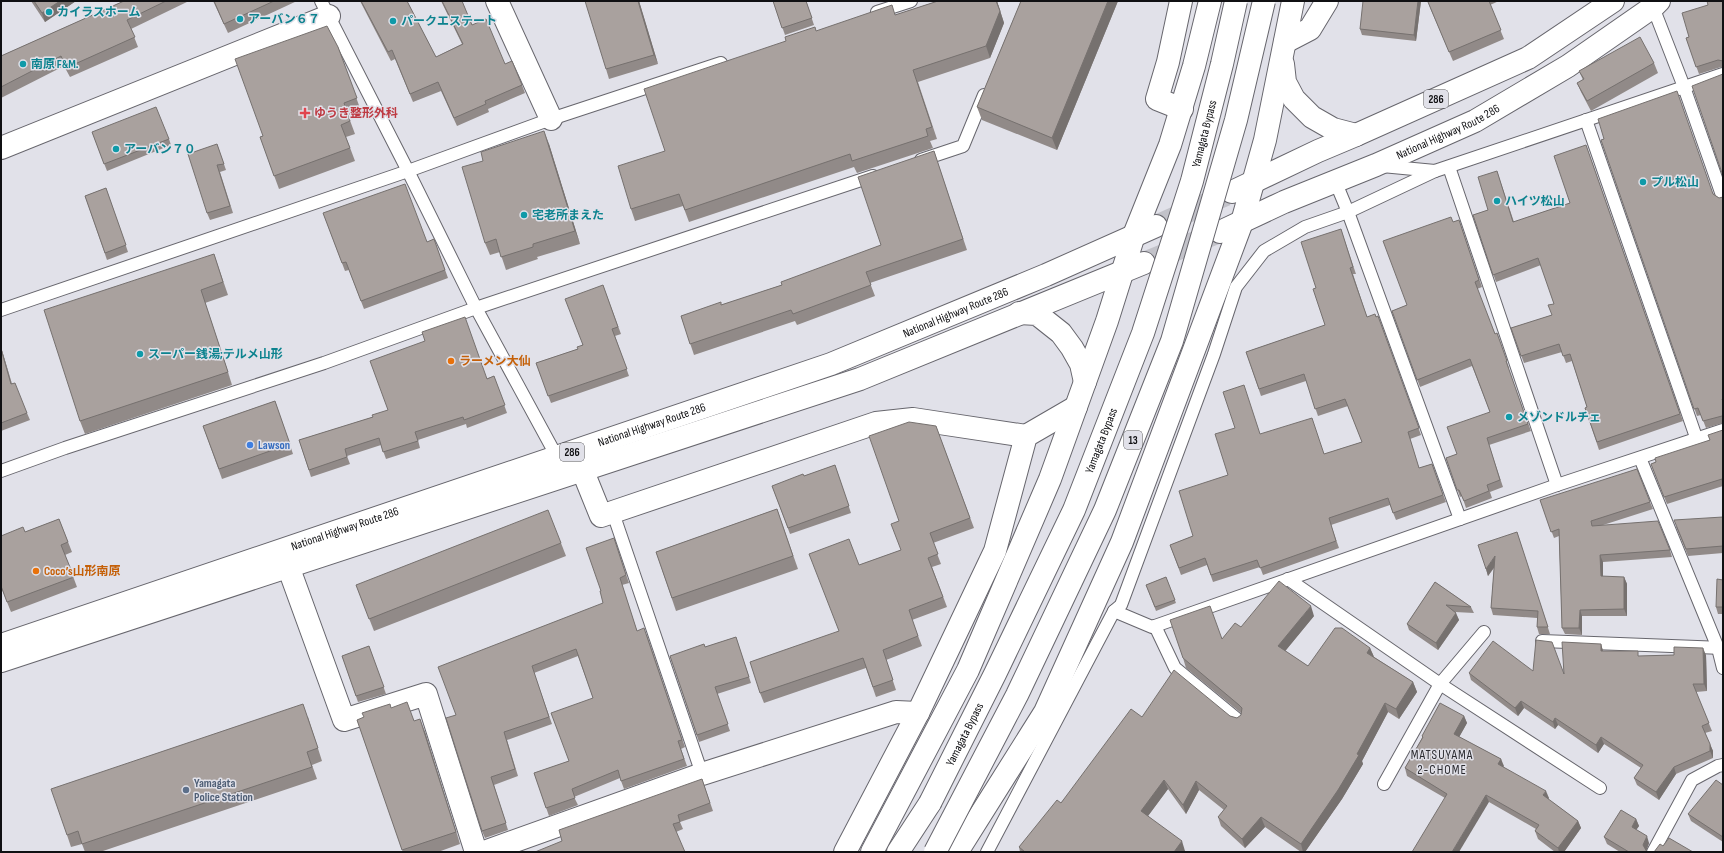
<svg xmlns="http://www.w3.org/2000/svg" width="1724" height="853" viewBox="0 0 1724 853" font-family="'Sofia Sans Condensed','Noto Sans JP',sans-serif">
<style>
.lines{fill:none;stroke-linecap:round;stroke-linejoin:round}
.highway-tunnel{stroke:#c2c2c9;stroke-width:22;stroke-dasharray:22 11;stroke-linecap:butt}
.lane-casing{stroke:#67666d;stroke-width:14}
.street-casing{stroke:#67666d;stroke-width:24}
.highway-casing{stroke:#67666d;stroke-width:24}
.lane{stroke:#fff;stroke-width:12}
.street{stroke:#fff;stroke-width:22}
.highway{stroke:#fff;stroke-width:22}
.highway-bridge-casing{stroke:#67666d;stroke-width:24;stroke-linecap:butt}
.highway-bridge{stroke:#fff;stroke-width:22}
.wall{fill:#918a88}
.shaded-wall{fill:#76716f}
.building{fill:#a9a19e;stroke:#76716f}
.culture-dot{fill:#0f9aa8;stroke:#e1e1e9;stroke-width:1.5}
.health-dot{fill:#e0444e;stroke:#e1e1e9;stroke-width:1.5}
.food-dot{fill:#e8710a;stroke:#e1e1e9;stroke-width:1.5}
.shop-dot{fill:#3f7fe0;stroke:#e1e1e9;stroke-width:1.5}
.service-dot{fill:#5c6f8a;stroke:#e1e1e9;stroke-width:1.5}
.labels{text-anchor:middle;stroke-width:3;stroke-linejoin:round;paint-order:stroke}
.shield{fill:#e1e1e9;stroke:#4f4f53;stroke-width:1}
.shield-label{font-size:11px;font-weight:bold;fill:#101013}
.culture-label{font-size:12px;font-weight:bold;fill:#0d838f;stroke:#e1e1e9;text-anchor:start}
.health-label{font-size:12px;font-weight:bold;fill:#be3a42;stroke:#e1e1e9;text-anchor:start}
.street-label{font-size:12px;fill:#101013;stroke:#e1e1e9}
.food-label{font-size:12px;font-weight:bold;fill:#c56008;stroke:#e1e1e9;text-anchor:start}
.shop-label{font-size:12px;font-weight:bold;fill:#366cbe;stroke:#e1e1e9;text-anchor:start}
.service-label{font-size:12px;font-weight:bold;fill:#4e5e75;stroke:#e1e1e9;text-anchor:start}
.neighbourhood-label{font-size:13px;letter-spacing:1px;fill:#2a2a2f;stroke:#e1e1e9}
</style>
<rect width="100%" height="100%" fill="#e1e1e9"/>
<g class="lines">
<g class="highway-tunnel">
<polyline points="1156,226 1226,195"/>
<polyline points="1144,263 1217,233"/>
</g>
<g class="lane-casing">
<g id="lane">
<polyline points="321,1 408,171 476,308 557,457"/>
<polyline points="1653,7 1684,87 1723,198"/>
<polyline points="877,12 911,1"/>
<polyline points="1586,120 1697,440"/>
<polyline points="921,160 963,146 984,95"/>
<polyline points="1382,166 1435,171 1723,74"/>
<polyline points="1449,167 1557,485"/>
<polyline points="1336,183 1348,212 1460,519"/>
<polyline points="1,310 408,171 551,119 721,63"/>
<polyline points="1640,458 1718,648 1723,668"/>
<polyline points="1,471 65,448 324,363 476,308 873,176"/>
<polyline points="613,513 702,774"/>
<polyline points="1288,579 1440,684 1600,788"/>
<polyline points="1114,611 1152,627 1557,485 1723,430"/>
<polyline points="1155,626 1175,668 1238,720"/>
<polyline points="1542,641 1723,648"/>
<polyline points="1384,784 1440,684 1484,632"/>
<polyline points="987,852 1114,611 1121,605 1214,354 1236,287 1264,251 1305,227 1348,212 1435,171"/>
<polyline points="1653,852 1692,780 1718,766 1723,765"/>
</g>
</g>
<g class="street-casing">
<g id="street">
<polyline points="497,1 551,119"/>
<polyline points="1181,1 1168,62 1157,99 1182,109"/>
<polyline points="1285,42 1310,29 1327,1"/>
<polyline points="1,148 329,16"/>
<polyline points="582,469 601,516 876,423 913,419 1026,436"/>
<polyline points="288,566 344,720 426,694 476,852"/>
<polyline points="484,852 702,774 896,712 918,713"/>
<polyline points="845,852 918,713 995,551 1026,436 1076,407"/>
</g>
</g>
<g class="highway-casing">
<g id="highway">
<polyline points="1283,64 1285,82 1294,99 1312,117 1333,129 1356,135"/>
<polyline points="1232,192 1318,151 1356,135 1528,58 1613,1"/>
<path id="s1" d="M1220 232 1284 202 1376 165 1475 121 1568 66 1653 7 1659 1"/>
<polyline points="1019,313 1037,314 1061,333 1072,348 1081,364 1085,382"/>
<path id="s2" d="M1 645 831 364 1046 275 1156 226"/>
<polyline points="1,661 860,379 1144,263"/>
<polyline points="872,852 968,670 1050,479 1107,321 1134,235 1170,145 1194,66 1210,1"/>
<polyline points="898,852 930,803"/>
<polyline points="957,852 1045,712 1122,542 1242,222 1265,140 1293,1"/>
</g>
</g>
<use href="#lane" class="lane"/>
<use href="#street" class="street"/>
<use href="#highway" class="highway"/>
<g class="highway-bridge-casing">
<g id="highway-bridge">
<path id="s3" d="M930 803 995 674 1074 510 1143 333 1192 181 1222 64 1236 1"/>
<polyline points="935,852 1017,695 1105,510 1172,341 1236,120 1264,1"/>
</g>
</g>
<use href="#highway-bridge" class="highway-bridge"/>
</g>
<g class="wall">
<polygon points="31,1 76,1 45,22"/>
<polygon points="124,1 189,1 131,29 138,47 70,77 64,66 1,98 1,56"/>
<polygon points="213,1 297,1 228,33"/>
<polygon points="360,1 407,1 436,57 462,44 441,1 462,1 472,25 522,85 525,93 488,109 489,112 457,126 441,91 413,102 395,59 391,61"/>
<polygon points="639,1 658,64 609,79 606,69"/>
<polygon points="773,1 806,1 814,25 785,35"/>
<polygon points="938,1 997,1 1004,23 990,58 918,82 937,139 930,141 933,148 857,173 854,167 689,222 683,206 635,221 631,209 665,151 895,15"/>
<polygon points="1021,1 1118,1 1057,150 982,120 977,107"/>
<polygon points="1421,1 1416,41 1362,35 1360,29"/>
<polygon points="1429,1 1499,1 1490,5 1504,39 1453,61 1431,10 1428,2"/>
<polygon points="1723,1 1723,67 1721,67 1699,74 1686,38 1689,37 1708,5"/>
<polygon points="338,47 361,111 348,115 355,134 346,137 355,161 279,189 260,137 263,136"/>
<polygon points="1654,63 1658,73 1591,111 1581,92 1577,83 1583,80 1579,71"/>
<polygon points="92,132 169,139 171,145 107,171"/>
<polygon points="1604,139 1714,194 1719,198 1723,197 1723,423 1706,428 1701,415 1697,416 1601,140"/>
<polygon points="217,144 226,170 220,172 233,213 210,220 207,213"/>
<polygon points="549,144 580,244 537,257 538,259 506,270 500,252 490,255 485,243"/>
<polygon points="1586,145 1683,421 1599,450 1585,408 1587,407 1572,361 1566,363 1562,352 1524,363 1511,328 1552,315 1554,304 1541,265 1496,282 1473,215 1488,210 1497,171 1514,222 1570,203"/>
<polygon points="934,151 967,250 870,283 875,296 797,325 795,321 694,355 681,316 721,305 782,285 881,245"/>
<polygon points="106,188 128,252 107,260 85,196"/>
<polygon points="323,213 427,242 434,239 448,278 364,309 349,270 345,271"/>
<polygon points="1459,220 1482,287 1477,289 1495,334 1497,333 1509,368 1508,368 1531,431 1489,445 1503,487 1490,492 1492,498 1466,508 1462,496 1460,497 1446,458 1457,454 1490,412 1472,366 1420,387 1392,311 1407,305 1453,222"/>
<polygon points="1341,229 1356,274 1353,274 1367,317 1378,316 1421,435 1410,439 1419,468 1432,464 1446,502 1396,520 1390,505 1331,525 1339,548 1263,575 1260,567 1213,582 1207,565 1181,575 1170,545 1193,536 1228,475 1260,434 1324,454 1362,442 1348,406 1318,416 1306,381 1261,396 1246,352 1325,325 1316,288"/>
<polygon points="214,254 228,295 205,303 232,385 85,434 80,421"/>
<polygon points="603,285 621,334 615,336 629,376 551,403 536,363 578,349 582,345"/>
<polygon points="1,347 12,384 27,413 30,420 1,431"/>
<polygon points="494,376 507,413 467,428 466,424 418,440 420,448 386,459 381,445 347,456 350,464 311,477 299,440 373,417"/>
<polygon points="275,401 293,454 222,479 203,426"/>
<polygon points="936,426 974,528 933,543 941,564 932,567 947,607 912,620 922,646 886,660 896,690 876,697 866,668 764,703 760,693 839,631 859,565 901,550 899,521"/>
<polygon points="1723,430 1723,486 1667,504 1651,464 1710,440"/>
<polygon points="835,465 851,513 790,534 772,486 804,476"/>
<polygon points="1540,500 1650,502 1653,509 1600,526 1670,550 1672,557 1603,562 1603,577 1624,577 1627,584 1627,616 1582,616 1582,635 1565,634 1562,628 1559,536 1554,538"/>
<polygon points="777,509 798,569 676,611 656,552"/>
<polygon points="1723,517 1723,553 1688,556 1676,527"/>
<polygon points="59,519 72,552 65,555 77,587 11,612 1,587 25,532"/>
<polygon points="1517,532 1550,634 1539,634 1537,627 1537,618 1493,615 1491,608 1494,568 1488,576 1486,569"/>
<polygon points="614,538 629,583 622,585 637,631 647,635 685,747 681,749 687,766 624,789 620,778 574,797 578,805 549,816 534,773 569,761 593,698 578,656 534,673 552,724 507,740 518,776 494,785 508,830 485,838 482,831 456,715 603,603 601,591"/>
<polygon points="561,543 566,556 374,631 356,585"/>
<polygon points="1166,577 1176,603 1156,611 1146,585"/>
<polygon points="1723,580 1723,614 1718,614 1716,607"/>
<polygon points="1435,582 1471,607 1474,613 1455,612 1459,620 1438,650 1409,630 1407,624"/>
<polygon points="1314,616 1285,651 1308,666 1370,648 1374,657 1413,682 1417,692 1399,719 1388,712 1362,761 1363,764 1342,799 1305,852 1301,852 1265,827 1245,848 1221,826 1218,817 1224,810 1199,790 1186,814 1168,789 1148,816 1185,851 1184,852 1020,852 1019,847 1142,717 1230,716 1237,718 1241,715 1241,713 1186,668 1183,658 1222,639 1241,627"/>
<polygon points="736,637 751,683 717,694 730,731 699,742 670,656 705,647"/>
<polygon points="1601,644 1603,651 1639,656 1706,655 1707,691 1696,692 1712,731 1705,733 1713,751 1713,758 1676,774 1659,800 1637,785 1634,778 1641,768 1604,744 1598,753 1558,725 1555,729 1524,708 1518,716 1471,680 1469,673 1533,671 1564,673"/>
<polygon points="369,646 386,694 358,702 342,656"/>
<polygon points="391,708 414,721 425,732 460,844 438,852 403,852 357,720"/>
<polygon points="1464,716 1467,723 1459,737 1501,759 1503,767 1549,798 1548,799 1578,821 1581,828 1564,852 1555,852 1538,839 1535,831 1536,829 1489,802 1445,798 1407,776 1405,768 1422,738 1422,736"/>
<polygon points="308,717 322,761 312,765 317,779 100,852 85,852 82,844 71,847 67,835"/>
<polygon points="702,779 713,811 680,822 683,829 676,832 562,841"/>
<polygon points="1723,785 1723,842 1691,821 1688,814"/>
<polygon points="1636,819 1639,826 1636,830 1649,843 1646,851 1647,852 1654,852 1663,846 1693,852 1620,852 1607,844 1604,837"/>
</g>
<g class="shaded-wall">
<polygon points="60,1 76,1 45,22 42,13"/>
<polygon points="638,1 639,1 658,64 654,55"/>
<polygon points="996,1 997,1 1004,23 990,58 986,46"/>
<polygon points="1108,1 1118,1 1057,150 1052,138"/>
<polygon points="1418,1 1421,1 1416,41 1414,35"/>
<polygon points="544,131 549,144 580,244 575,231"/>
<polygon points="201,290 205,303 232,385 228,372"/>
<polygon points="1,347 14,391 1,349"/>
<polygon points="1600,555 1603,562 1603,583 1601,576"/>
<polygon points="1495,556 1497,563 1488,576 1486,569"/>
<polygon points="1624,577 1627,584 1627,616 1624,609"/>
<polygon points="1311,606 1314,616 1282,655 1278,646"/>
<polygon points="1580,610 1582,616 1582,635 1579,628"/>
<polygon points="1456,613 1459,620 1438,650 1436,643"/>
<polygon points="1601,644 1603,651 1601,651"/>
<polygon points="1370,648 1374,657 1367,653"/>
<polygon points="1703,648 1706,655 1707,691 1704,684"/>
<polygon points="1413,682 1417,692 1399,719 1396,709"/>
<polygon points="1521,701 1524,708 1518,716 1515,708"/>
<polygon points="1385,703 1388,712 1362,761 1363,764 1342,799 1305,852 1303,852 1301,844 1357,754"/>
<polygon points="1464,716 1467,723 1457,741 1454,734"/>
<polygon points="1555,718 1558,725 1555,729 1553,722"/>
<polygon points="420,719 425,732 460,844 456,832"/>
<polygon points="1601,737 1604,744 1598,753 1596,745"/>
<polygon points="1710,744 1713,751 1713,758 1710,751"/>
<polygon points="1501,759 1504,766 1501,771 1498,764"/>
<polygon points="1674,767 1676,774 1659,800 1656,792"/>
<polygon points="1164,780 1168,789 1145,820 1141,811"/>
<polygon points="1196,781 1199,790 1186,814 1183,805"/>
<polygon points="1546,791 1549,798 1546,803 1543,795"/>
<polygon points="1486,795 1489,802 1459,852 1452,852"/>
<polygon points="1261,817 1265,827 1245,848 1242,839"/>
<polygon points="1636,819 1639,826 1634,833 1632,827"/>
<polygon points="1578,821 1581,828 1564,852 1559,852 1558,848"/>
<polygon points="1647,836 1649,843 1646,852 1643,845"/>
<polygon points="1182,841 1185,851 1184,852 1174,852"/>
</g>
<g class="building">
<polygon points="34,1 60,1 42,13"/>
<polygon points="124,1 166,1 127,20 135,37 66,68 61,56 1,87 1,56"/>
<polygon points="214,1 274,1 224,24"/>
<polygon points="361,1 407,1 436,57 463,44 442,1 462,1 472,25 486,19 505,64 512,61 522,85 485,101 486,104 454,118 438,82 410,94 392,50 388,52"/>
<polygon points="585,1 638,1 654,55 606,69"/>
<polygon points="773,1 806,1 812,18 782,28"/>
<polygon points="938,1 996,1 1000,11 986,46 913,70 932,127 926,129 928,136 852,161 850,154 685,210 679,194 631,209 618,166 665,151 644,89 786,41 785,37 815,27 816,31 892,5 895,15"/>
<polygon points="1021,1 1108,1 1052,138 977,107"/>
<polygon points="1363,1 1418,1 1414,35 1360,29"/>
<polygon points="1429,1 1489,1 1501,30 1449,52 1428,2"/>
<polygon points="1707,1 1723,1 1723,61 1718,60 1696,67 1686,38 1689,37 1682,13 1708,5"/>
<polygon points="327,26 338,47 357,98 344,103 350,121 341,125 350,148 274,176 260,137 263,136 235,59"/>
<polygon points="1640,37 1654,63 1587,101 1577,83 1584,79 1579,71"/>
<polygon points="1723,74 1723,176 1692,86"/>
<polygon points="1677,91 1713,194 1719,198 1723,197 1723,398 1722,399 1723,402 1723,417 1722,416 1703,421 1698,408 1694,409 1601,140 1604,139 1598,119"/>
<polygon points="156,107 169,139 104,164 92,132"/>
<polygon points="544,131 575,231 533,244 533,247 501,257 496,239 485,243 462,167 483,161 481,152"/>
<polygon points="217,144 224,164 217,165 230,206 207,213 188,154"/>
<polygon points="1586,145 1680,414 1597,442 1585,408 1587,407 1570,354 1563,356 1559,344 1521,356 1511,328 1552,315 1548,305 1554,304 1538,258 1493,275 1473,215 1488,210 1478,177 1497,171 1513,222 1570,203 1554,156"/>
<polygon points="934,151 963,239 866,272 871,285 793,314 791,310 690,344 681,316 721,302 721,305 782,285 781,282 881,245 858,177"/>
<polygon points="405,184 427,242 434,239 445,270 361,301 346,262 342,263 323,213"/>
<polygon points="106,188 126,245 105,253 85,196"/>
<polygon points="1451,217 1453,222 1459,220 1479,280 1475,282 1495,334 1497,333 1507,361 1506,361 1528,424 1487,438 1500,480 1487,485 1489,491 1464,501 1459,490 1457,490 1446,458 1457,454 1447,427 1490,412 1470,359 1417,380 1392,311 1407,305 1383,241"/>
<polygon points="1341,229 1353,267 1350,268 1367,317 1375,314 1376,317 1378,316 1419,428 1408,432 1419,468 1432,464 1443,495 1393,513 1388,498 1329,518 1336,541 1260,568 1257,560 1211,575 1205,558 1179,568 1170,545 1193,536 1179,491 1228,475 1215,434 1235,428 1223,392 1244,385 1260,434 1312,418 1324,454 1362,442 1345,399 1315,409 1304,374 1259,389 1246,352 1325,325 1313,289 1316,288 1301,242"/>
<polygon points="214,254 223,282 201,290 228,372 80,421 44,310"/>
<polygon points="603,285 618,327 612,329 627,369 548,396 536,363 578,349 577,347 583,345 565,299"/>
<polygon points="465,317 487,379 494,376 505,405 464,420 463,417 415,432 418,441 383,452 379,438 345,449 347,457 309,470 299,440 373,417 372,415 388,410 370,361 425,341 422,332"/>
<polygon points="1,349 11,384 15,383 27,413 1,423"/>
<polygon points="275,401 290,444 219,469 203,426"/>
<polygon points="909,422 936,426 970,518 930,533 938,554 928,558 943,597 909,610 918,636 883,650 893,680 873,687 863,658 760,693 750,662 839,631 809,554 849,539 859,565 901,550 891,524 899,521 869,436"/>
<polygon points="1723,430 1723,484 1722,479 1664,497 1651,464 1656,462 1655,458 1710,440 1708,435"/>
<polygon points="835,465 849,506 788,528 772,486 803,474 804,476"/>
<polygon points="1637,469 1650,502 1591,521 1592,526 1658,521 1670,550 1600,555 1601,576 1624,577 1624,609 1580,610 1579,628 1562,628 1559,529 1551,532 1540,500"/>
<polygon points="777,509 793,556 672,598 656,552"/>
<polygon points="548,510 561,543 369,619 356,585"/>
<polygon points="1723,517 1723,546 1686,549 1674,520"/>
<polygon points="59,519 68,542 61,545 74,577 7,602 1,586 1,544 2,543 1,542 1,536 23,527 25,532"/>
<polygon points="1517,532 1548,627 1537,627 1538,611 1491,608 1495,556 1486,569 1478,545"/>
<polygon points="614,538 626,575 620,578 637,631 644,628 682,740 678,741 684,759 621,781 618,770 572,789 575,798 546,808 534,773 569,761 551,713 593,698 576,649 532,666 549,717 504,732 515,769 491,777 506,823 482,831 446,718 456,715 438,667 603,603 600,591 601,591 586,548"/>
<polygon points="1166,577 1175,600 1155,607 1146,585"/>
<polygon points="1717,579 1723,580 1723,607 1716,607"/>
<polygon points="1279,581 1311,606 1278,646 1308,666 1335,628 1342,628 1370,648 1367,653 1413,682 1396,709 1385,703 1357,754 1359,755 1338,790 1301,844 1261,817 1242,839 1218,817 1227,806 1196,781 1183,805 1164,780 1141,811 1182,841 1174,852 1025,852 1019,847 1057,800 1061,803 1131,709 1142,717 1174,670 1230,716 1237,718 1241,715 1242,708 1239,705 1183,658 1170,620 1210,606 1222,639 1235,623 1241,627"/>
<polygon points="1435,582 1471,607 1446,605 1456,613 1436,643 1407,624"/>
<polygon points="736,637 749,677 715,687 728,724 697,735 670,656 704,644 705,647"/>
<polygon points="1536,640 1552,642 1564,674 1562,642 1601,644 1601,651 1638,651 1638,656 1674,655 1674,647 1703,648 1704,684 1693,684 1709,723 1702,726 1710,744 1710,751 1674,767 1656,792 1634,778 1643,765 1601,737 1596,745 1555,718 1553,722 1521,701 1515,708 1469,673 1493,641 1533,671"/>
<polygon points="369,646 384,687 356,696 342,656"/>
<polygon points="407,702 414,721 420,719 456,832 402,850 357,720 364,717 362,713 390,704 391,708"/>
<polygon points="1440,703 1464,716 1454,734 1501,759 1498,764 1546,791 1543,795 1578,821 1558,848 1535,831 1539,825 1486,795 1452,852 1412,852 1447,794 1405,768 1423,737 1422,736"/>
<polygon points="303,704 318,748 307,752 312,767 82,844 78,831 67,835 51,789"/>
<polygon points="702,779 710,803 678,815 680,822 673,824 685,852 535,852 562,841 559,830"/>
<polygon points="1716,780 1723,785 1723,837 1688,814"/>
<polygon points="1621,810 1636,819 1632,827 1647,836 1643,845 1647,852 1654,852 1660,844 1663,846 1669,838 1693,852 1629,852 1604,837"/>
</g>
<g class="culture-dot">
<circle cx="49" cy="12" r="4"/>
<circle cx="240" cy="19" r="4"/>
<circle cx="393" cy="21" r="4"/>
<circle cx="23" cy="64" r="4"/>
<circle cx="116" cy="149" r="4"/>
<circle cx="1643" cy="182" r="4"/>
<circle cx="1497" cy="201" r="4"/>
<circle cx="524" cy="215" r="4"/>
<circle cx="140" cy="354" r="4"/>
<circle cx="1509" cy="417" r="4"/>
</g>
<path class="health-dot" d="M303 107h4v4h4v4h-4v4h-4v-4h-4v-4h4z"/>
<g class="food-dot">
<circle cx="451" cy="361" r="4"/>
<circle cx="36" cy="571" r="4"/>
</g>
<circle class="shop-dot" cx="250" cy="445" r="4"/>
<circle class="service-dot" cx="186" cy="790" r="4"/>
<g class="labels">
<g class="shield">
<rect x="1424" y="90" width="24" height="18" rx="3"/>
<rect x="1124" y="431" width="18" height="18" rx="3"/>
<rect x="560" y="443" width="24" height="18" rx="3"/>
</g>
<g class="shield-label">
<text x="1436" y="103">286</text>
<text x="1133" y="444">13</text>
<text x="572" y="456">286</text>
</g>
<g class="culture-label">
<text x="57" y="16">カイラスホーム</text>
<text x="248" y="23">アーバン６７</text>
<text x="401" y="25">パークエステート</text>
<text x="31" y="68">南原 F&amp;M.</text>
<text x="124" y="153">アーバン７０</text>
<text x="1651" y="186">プル松山</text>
<text x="1505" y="205">ハイツ松山</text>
<text x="532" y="219">宅老所まえた</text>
<text x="148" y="358">スーパー銭湯;テルメ山形</text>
<text x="1517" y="421">メゾンドルチェ</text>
</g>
<g class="health-label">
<text x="314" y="117">ゆうき整形外科</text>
</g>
<g class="street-label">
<text dy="4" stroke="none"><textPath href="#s1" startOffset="249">National Highway Route 286</textPath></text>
<text dy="4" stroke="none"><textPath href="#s3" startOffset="725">Yamagata Bypass</textPath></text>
<text dy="4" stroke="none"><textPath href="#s2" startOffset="1011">National Highway Route 286</textPath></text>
<text dy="4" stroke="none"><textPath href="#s2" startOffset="687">National Highway Route 286</textPath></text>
<text dy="4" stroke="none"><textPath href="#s3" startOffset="401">Yamagata Bypass</textPath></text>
<text dy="4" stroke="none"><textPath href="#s2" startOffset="363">National Highway Route 286</textPath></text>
<text dy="4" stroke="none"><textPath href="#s3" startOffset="77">Yamagata Bypass</textPath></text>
</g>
<g class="food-label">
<text x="459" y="365">ラーメン大仙</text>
<text x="44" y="575">Coco’s山形南原</text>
</g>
<g class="shop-label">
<text x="258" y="449">Lawson</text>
</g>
<g class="service-label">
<text x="194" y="787">Yamagata<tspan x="194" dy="14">Police Station</tspan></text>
</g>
<g class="neighbourhood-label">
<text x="1442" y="759">MATSUYAMA<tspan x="1442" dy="15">2-CHOME</tspan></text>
</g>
</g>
<rect width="1724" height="853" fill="none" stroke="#101013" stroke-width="4"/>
</svg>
